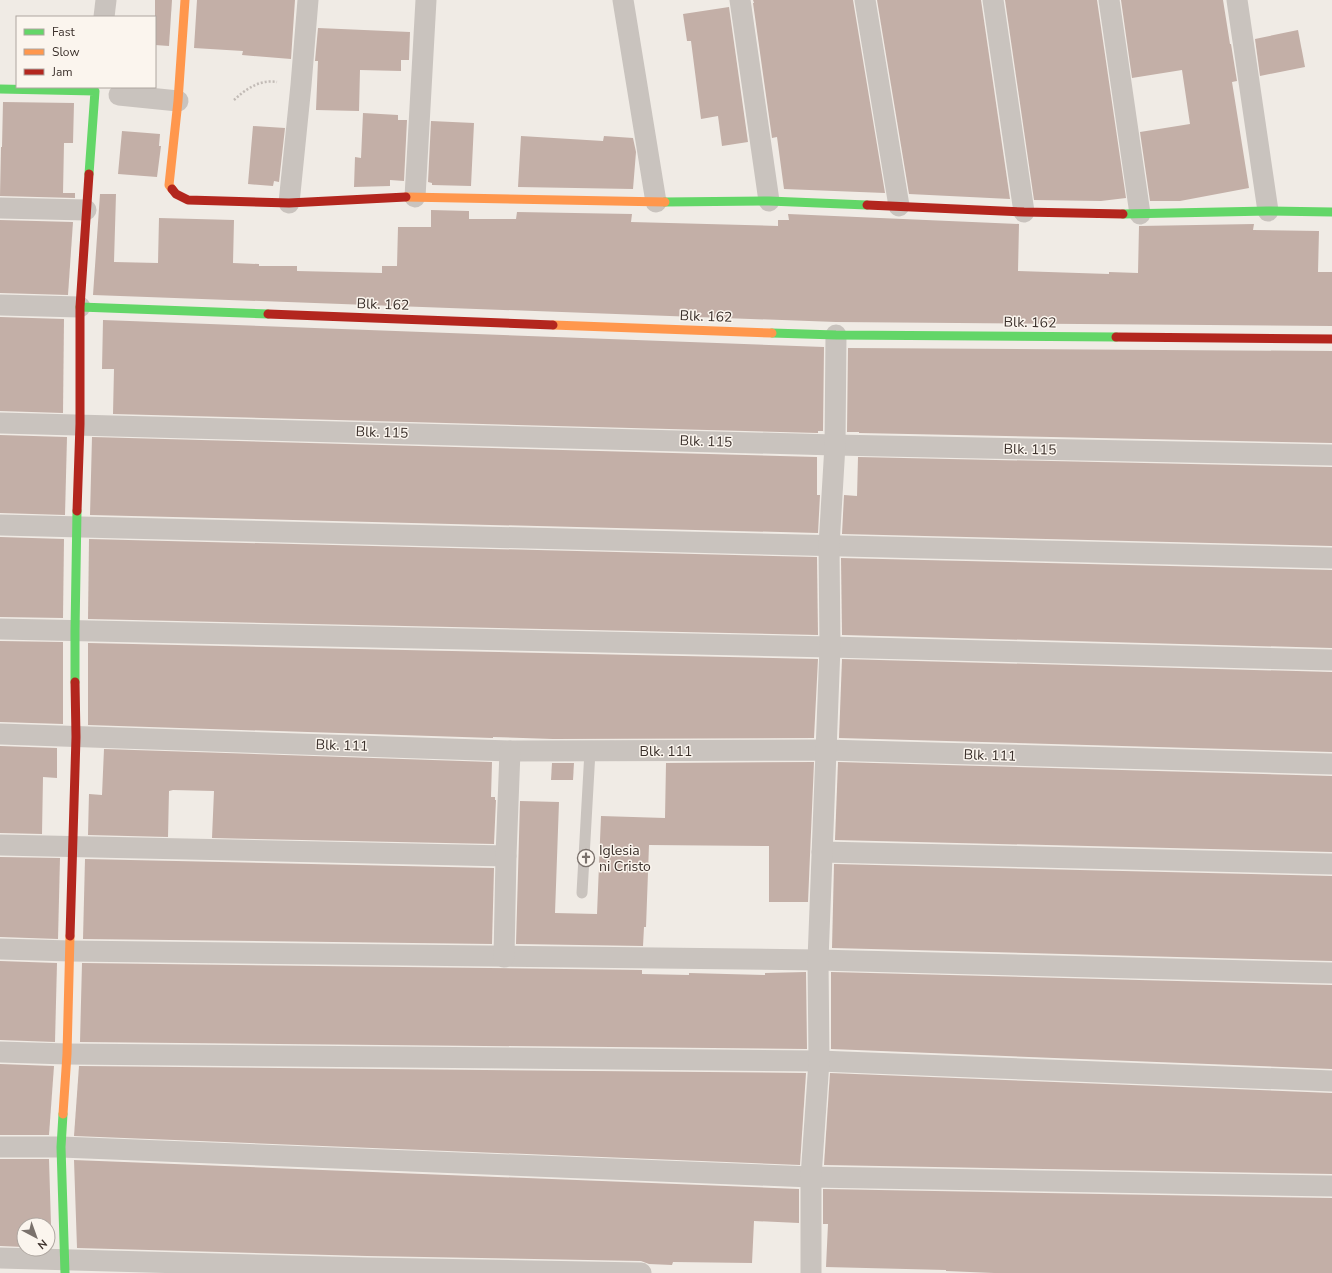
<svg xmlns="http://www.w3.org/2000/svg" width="1332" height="1273" viewBox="0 0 1332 1273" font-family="'Nunito Sans',sans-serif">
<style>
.building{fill:#c3afa7}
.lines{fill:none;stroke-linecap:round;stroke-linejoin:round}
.path{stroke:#c2bbb6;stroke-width:2.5;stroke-dasharray:2 2;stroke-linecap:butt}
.lane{stroke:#c9c3be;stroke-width:11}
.street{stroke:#c9c3be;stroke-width:21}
.fast{stroke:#63d668;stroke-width:9}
.slow{stroke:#ff974d;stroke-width:9}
.jam{stroke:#b3261e;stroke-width:9}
.labels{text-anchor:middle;stroke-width:3;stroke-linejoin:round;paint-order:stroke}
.street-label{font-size:14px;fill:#3b302b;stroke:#fbf5ee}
.poi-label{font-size:14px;fill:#3b302b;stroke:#fbf5ee;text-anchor:start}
</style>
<rect width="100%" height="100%" fill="#f0ebe5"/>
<g class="building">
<polygon points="155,0 172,0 169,46 155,45"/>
<polygon points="197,0 295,0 291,59 242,55 243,51 194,48"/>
<polygon points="753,0 853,0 885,193 784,189 777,137 772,138 753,3 754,3"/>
<polygon points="877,0 981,0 1010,199 909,194"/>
<polygon points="1005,0 1097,0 1126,198 1101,201 1034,200"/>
<polygon points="1121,0 1223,0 1230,44 1231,44 1237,81 1232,82 1249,188 1180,201 1150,201 1140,132 1190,124 1182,70 1132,78"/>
<polygon points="729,7 748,142 722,146 718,116 701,119 691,41 687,41 683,14"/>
<polygon points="318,28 410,32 409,60 401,60 401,71 360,70 359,111 316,110 318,61 315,61"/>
<polygon points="1298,30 1305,67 1260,76 1255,39"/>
<polygon points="3,102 74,103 73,143 64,143 63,193 75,193 75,198 0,196 1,147 2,147"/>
<polygon points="363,113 398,115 398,120 407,120 404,181 390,180 390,186 354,187 355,157 361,158"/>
<polygon points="431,121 474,123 471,186 432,185 432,183 428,182"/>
<polygon points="253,126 285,128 279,182 274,181 273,186 248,184"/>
<polygon points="122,131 160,134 159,146 161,146 157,177 118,174"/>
<polygon points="521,136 603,141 604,136 633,138 636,152 633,189 518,187"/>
<polygon points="100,194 116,194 114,262 158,263 159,218 234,220 233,263 259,264 259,266 297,266 297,271 382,273 382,266 397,266 398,227 431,227 431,210 469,211 469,219 516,219 517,212 632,214 631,222 778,226 778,220 789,220 788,214 1019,224 1018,271 1109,274 1109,272 1138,273 1139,226 1254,224 1253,230 1319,231 1318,272 1332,272 1332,326 836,322 93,295"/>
<polygon points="0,220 73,222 68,295 0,293"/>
<polygon points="0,317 64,319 63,413 0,411"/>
<polygon points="103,320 824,347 823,431 818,431 818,433 113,414 114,369 102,369"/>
<polygon points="848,348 1332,351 1332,443 859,433 859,432 847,432"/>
<polygon points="0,435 67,437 65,515 0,513"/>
<polygon points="92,437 817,457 817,495 820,495 818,533 90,515"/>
<polygon points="858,457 1332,467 1332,546 842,534 844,495 857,496"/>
<polygon points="0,537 64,539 63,618 0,617"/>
<polygon points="89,539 817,557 818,635 88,619"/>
<polygon points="841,558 1332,570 1332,648 842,635"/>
<polygon points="0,641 63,642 63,724 0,722"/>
<polygon points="88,643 818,659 814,738 553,739 493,737 493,738 88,725"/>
<polygon points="842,659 1332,672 1332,752 839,738"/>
<polygon points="0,746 57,748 57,778 43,777 42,834 0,833"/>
<polygon points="104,749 492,762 491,797 495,797 495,800 496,800 494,844 212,838 214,791 173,790 169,791 168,837 88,835 89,794 102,795"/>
<polygon points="814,762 808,902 769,902 769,846 649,845 646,927 644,927 643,946 516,944 520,801 559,802 555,913 597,914 601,816 665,818 666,763"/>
<polygon points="838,762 1332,776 1332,852 835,840"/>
<polygon points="552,763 574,763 573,780 551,780"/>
<polygon points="0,857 60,858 58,939 0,937"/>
<polygon points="85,859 494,868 492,944 83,939"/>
<polygon points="834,864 1332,876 1332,961 832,948"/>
<polygon points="0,961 57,963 55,1042 0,1040"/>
<polygon points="82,963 642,970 642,974 689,975 689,973 765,975 765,973 806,972 807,1049 80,1042"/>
<polygon points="831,972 1332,985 1332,1069 831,1049"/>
<polygon points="0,1064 54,1066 49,1135 0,1135"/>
<polygon points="79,1066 806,1073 800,1165 74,1136"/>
<polygon points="830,1073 1332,1093 1332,1174 824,1165"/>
<polygon points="0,1159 49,1159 51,1225 24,1225 24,1247 0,1246"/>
<polygon points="74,1160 799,1189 799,1223 754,1221 752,1263 673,1262 672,1265 649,1264 641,1261 367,1256 77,1248"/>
<polygon points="823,1189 1332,1198 1332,1273 994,1273 946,1271 946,1270 826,1267 828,1224 823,1224"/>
</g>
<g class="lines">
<path class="path" d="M234 100C246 89 260 79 277 82"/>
<polyline class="lane" points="582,893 590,751"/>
<g class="street">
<polyline points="623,0 656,202"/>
<polyline points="740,0 769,201"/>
<polyline points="865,0 899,206"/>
<polyline points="993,0 1024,212"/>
<polyline points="1109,0 1140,214"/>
<polyline points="1237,0 1268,211"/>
<polyline points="104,17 106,0"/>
<polyline points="119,95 178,101"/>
<polyline points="415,197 426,0"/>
<polyline points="289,203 301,85 308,0"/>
<polyline points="0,208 86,210"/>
<polyline points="0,305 80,307"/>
<polyline points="0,423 835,445 1332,455"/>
<polyline points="0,525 1332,558"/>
<polyline points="0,629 830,647 1332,660"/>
<polyline points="0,734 510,751 826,750 1332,764"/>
<polyline points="0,845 506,856"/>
<polyline points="822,852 1332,864"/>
<polyline points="0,949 70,951 818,960 1332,973"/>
<polyline points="504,957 506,856 510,751"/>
<polyline points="0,1052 67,1054 819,1061 1332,1081"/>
<polyline points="0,1147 61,1147 811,1177 1332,1186"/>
<polyline points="0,1258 367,1268 641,1273"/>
<polyline points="811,1273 811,1177 819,1061 818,960 830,647 829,546 835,445 836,335"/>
</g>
<g class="fast">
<polyline points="0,89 95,91 89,174"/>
<polyline points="665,202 769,201 867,205"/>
<polyline points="1123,214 1268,211 1332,212"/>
<polyline points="80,307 268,314"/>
<polyline points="772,333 836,335 1116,337"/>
<polyline points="75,682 75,631 77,511"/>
<polyline points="63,1114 61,1147 65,1273"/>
</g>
<g class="slow">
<polyline points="172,189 169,185 178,101 185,0"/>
<polyline points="406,197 665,202"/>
<polyline points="553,325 772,333"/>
<polyline points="63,1114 67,1054 70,936"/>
</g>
<g class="jam">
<polyline points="172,189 176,194 188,200 289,203 406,197"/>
<polyline points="867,205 1024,212 1123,214"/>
<polyline points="268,314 553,325"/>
<polyline points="1116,337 1332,339"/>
<polyline points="77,511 80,424 80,307 89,174"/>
<polyline points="70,936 76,737 75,682"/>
</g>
</g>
<defs>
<g id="church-ring" transform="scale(0.9)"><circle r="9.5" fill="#fbf5ee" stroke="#7a716c" stroke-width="1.5"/><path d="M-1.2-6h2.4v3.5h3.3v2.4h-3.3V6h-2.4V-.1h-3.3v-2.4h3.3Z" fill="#7a716c"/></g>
</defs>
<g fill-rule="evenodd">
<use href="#church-ring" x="586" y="858"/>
</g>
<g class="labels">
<g class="street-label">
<text transform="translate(383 304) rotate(2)" y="5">Blk. 162</text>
<text transform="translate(706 316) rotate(2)" y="5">Blk. 162</text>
<text transform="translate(1030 322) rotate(1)" y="5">Blk. 162</text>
<text transform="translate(382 432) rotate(2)" y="5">Blk. 115</text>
<text transform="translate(706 441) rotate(2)" y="5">Blk. 115</text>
<text transform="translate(1030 449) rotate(1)" y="5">Blk. 115</text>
<text transform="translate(342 745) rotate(2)" y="5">Blk. 111</text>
<text x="666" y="756">Blk. 111</text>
<text transform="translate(990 755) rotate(2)" y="5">Blk. 111</text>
</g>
<g class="poi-label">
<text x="599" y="855">Iglesia<tspan x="599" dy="16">ni Cristo</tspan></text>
</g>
</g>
<rect x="16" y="16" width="140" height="72" fill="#fbf5ee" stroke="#aea6a0"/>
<rect x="24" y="29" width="20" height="6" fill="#63d668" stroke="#aea6a0"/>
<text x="52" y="36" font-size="12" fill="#3b302b">Fast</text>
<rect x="24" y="49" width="20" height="6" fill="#ff974d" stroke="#aea6a0"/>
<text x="52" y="56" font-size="12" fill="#3b302b">Slow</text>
<rect x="24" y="69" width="20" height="6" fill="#b3261e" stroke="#aea6a0"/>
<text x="52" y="76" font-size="12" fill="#3b302b">Jam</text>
<g transform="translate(36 1237) rotate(139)"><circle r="19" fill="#fbf5ee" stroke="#aea6a0"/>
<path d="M0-3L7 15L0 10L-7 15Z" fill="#7a716c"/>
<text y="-6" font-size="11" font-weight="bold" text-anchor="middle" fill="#3b302b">N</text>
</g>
</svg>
